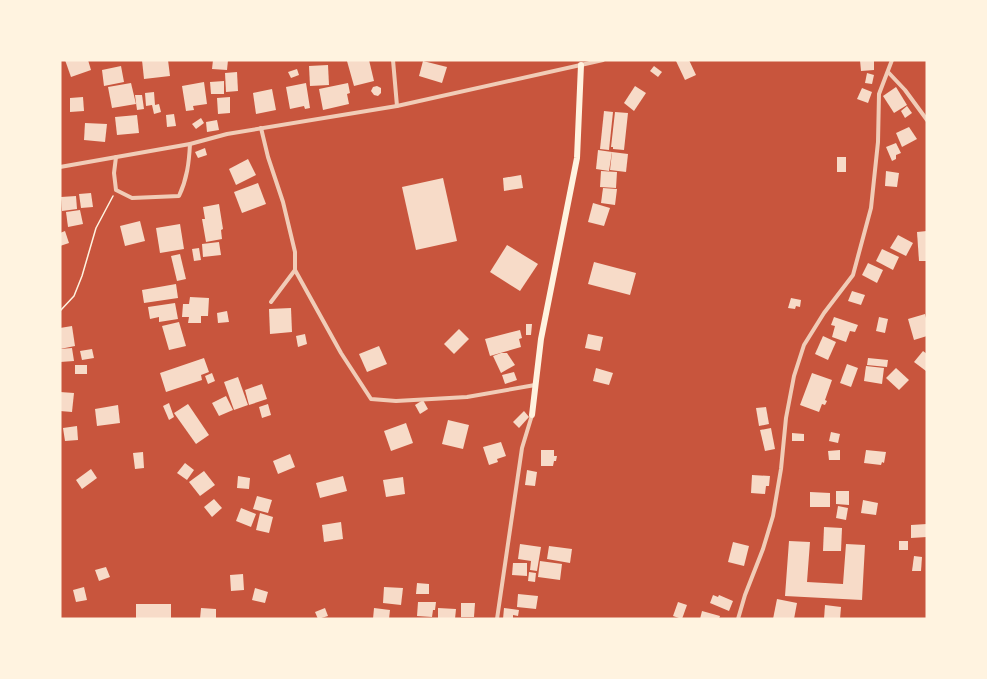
<svg xmlns="http://www.w3.org/2000/svg" width="987" height="679" viewBox="0 0 987 679" font-family="Raleway,sans-serif">
<style>
.building{fill:#f7dbc8}
.lines{fill:none;stroke-linecap:round;stroke-linejoin:round}
.path{stroke:#fff3e0;stroke-width:1.5}
.minor{stroke:#f1ccb7;stroke-width:4}
.primary{stroke:#fff3e0;stroke-width:6}
</style>
<rect width="100%" height="100%" fill="#c8553d"/>
<g class="building">
<polygon points="65,60 88,60 91,70 71,77"/>
<polygon points="142,60 168,60 170,76 144,79"/>
<polygon points="213,60 228,60 227,70 212,69"/>
<polygon points="352,60 369,60 374,81 354,86 347,61"/>
<polygon points="678,60 689,60 696,75 685,80 676,61"/>
<polygon points="860,60 874,60 874,70 861,71"/>
<polygon points="423,61 447,67 442,83 419,76"/>
<polygon points="328,65 329,85 310,86 309,66"/>
<polygon points="121,66 124,82 104,86 102,70"/>
<polygon points="654,66 662,72 658,77 650,71"/>
<polygon points="297,69 299,75 291,78 288,72"/>
<polygon points="237,72 238,91 226,92 225,73"/>
<polygon points="867,73 874,75 872,84 865,83"/>
<polygon points="224,81 224,94 211,94 210,82"/>
<polygon points="204,82 207,104 193,106 194,110 186,111 182,86"/>
<polygon points="131,83 136,104 112,108 108,87"/>
<polygon points="306,83 310,108 305,109 304,106 290,109 286,87"/>
<polygon points="348,83 350,93 347,94 349,104 323,110 319,89"/>
<polygon points="377,86 381,88 381,93 378,96 374,95 371,91 373,87"/>
<polygon points="635,86 646,93 634,111 624,103"/>
<polygon points="896,87 907,105 894,113 883,96"/>
<polygon points="862,88 872,92 868,103 857,99"/>
<polygon points="272,89 276,110 256,114 253,93"/>
<polygon points="154,92 155,105 159,104 161,112 154,114 152,105 146,106 145,93"/>
<polygon points="135,95 142,95 144,109 137,110"/>
<polygon points="83,97 84,111 70,112 70,98"/>
<polygon points="230,97 230,113 218,114 217,98"/>
<polygon points="907,106 912,113 905,118 901,111"/>
<polygon points="604,111 613,112 609,150 600,149"/>
<polygon points="615,112 628,113 624,150 613,149 613,147 611,147"/>
<polygon points="174,114 176,126 167,127 166,115"/>
<polygon points="137,115 139,133 117,135 115,117"/>
<polygon points="201,118 204,123 196,129 192,124"/>
<polygon points="217,120 219,130 207,132 206,122"/>
<polygon points="85,123 107,124 105,142 84,140"/>
<polygon points="909,127 917,139 902,147 896,133"/>
<polygon points="896,143 901,153 896,155 896,159 892,161 886,147"/>
<polygon points="205,148 207,155 198,158 195,152"/>
<polygon points="598,150 612,152 609,171 596,169"/>
<polygon points="612,152 628,154 626,172 610,170"/>
<rect x="837" y="157" width="9" height="15"/>
<polygon points="248,159 256,175 236,185 229,169"/>
<polygon points="601,171 617,172 616,188 600,187"/>
<polygon points="886,171 899,173 897,187 885,186"/>
<polygon points="521,175 523,188 504,191 503,178"/>
<polygon points="443,178 457,241 416,250 402,187"/>
<polygon points="258,183 266,204 242,213 234,192"/>
<polygon points="603,188 617,189 615,205 601,203"/>
<polygon points="91,193 93,207 81,208 79,194"/>
<polygon points="76,196 77,209 62,211 61,197"/>
<polygon points="593,203 610,208 604,226 588,222"/>
<polygon points="219,204 223,229 221,230 222,239 206,242 202,219 205,219 203,207"/>
<polygon points="80,210 83,224 68,227 66,212"/>
<polygon points="140,221 145,241 125,246 120,226"/>
<polygon points="180,224 184,249 160,253 156,228"/>
<polygon points="65,231 69,243 60,246 60,233"/>
<polygon points="927,231 927,261 919,261 917,232"/>
<polygon points="898,235 913,243 906,256 890,248"/>
<polygon points="219,242 221,255 203,257 202,244"/>
<polygon points="507,245 538,264 520,291 490,272"/>
<polygon points="199,248 201,260 194,261 192,249"/>
<polygon points="882,249 899,257 893,270 876,261"/>
<polygon points="180,254 186,279 177,281 171,256"/>
<polygon points="594,262 636,273 630,295 588,284"/>
<polygon points="868,263 883,270 877,283 862,275"/>
<polygon points="176,284 178,298 144,303 142,290"/>
<polygon points="852,291 865,295 861,305 848,301"/>
<polygon points="190,297 209,298 208,316 201,316 201,323 188,323 189,317 182,317 183,304 189,304"/>
<polygon points="791,298 801,300 800,307 796,306 795,309 788,308"/>
<polygon points="175,303 178,319 159,322 159,317 150,319 148,307"/>
<polygon points="291,308 292,332 270,334 269,309"/>
<polygon points="227,311 229,322 218,323 217,313"/>
<polygon points="925,314 927,322 927,336 914,340 908,319"/>
<polygon points="834,317 858,325 855,332 850,331 846,342 832,337 835,326 831,325"/>
<polygon points="879,317 888,319 885,333 876,331"/>
<polygon points="179,322 186,346 169,350 162,326"/>
<polygon points="526,324 532,324 531,335 526,335"/>
<polygon points="72,326 75,346 60,349 60,328"/>
<polygon points="459,329 469,339 454,354 444,344"/>
<polygon points="520,330 522,338 519,339 521,347 490,356 485,339"/>
<polygon points="305,334 307,344 298,347 296,336"/>
<polygon points="588,334 603,337 600,351 585,348"/>
<polygon points="823,336 836,342 828,360 815,354"/>
<polygon points="379,346 387,364 367,372 359,354"/>
<polygon points="72,348 74,361 60,362 60,349"/>
<polygon points="92,349 94,358 82,360 80,351"/>
<polygon points="923,351 927,354 927,370 926,371 914,362"/>
<polygon points="501,353 507,353 515,365 501,373 493,356"/>
<polygon points="204,358 209,372 201,375 202,380 166,392 160,373"/>
<polygon points="868,358 888,360 887,367 867,365"/>
<polygon points="847,364 858,368 851,387 840,383"/>
<rect x="75" y="365" width="12" height="9"/>
<polygon points="866,366 884,368 882,384 864,381"/>
<polygon points="596,368 613,373 609,385 593,381"/>
<polygon points="896,368 909,380 899,390 886,378"/>
<polygon points="514,372 517,380 505,384 502,375"/>
<polygon points="212,373 215,381 208,384 205,376"/>
<polygon points="812,373 832,380 825,400 827,401 825,405 822,404 819,412 800,405"/>
<polygon points="238,377 248,405 234,410 224,382"/>
<polygon points="262,384 267,399 249,405 245,390"/>
<polygon points="60,392 74,393 72,412 60,411"/>
<polygon points="226,396 233,410 219,416 212,403"/>
<polygon points="423,400 428,409 420,414 415,405"/>
<polygon points="169,403 174,417 169,420 163,406"/>
<polygon points="188,404 209,435 196,444 174,413"/>
<polygon points="268,404 271,415 262,418 259,407"/>
<polygon points="118,405 120,423 97,426 95,409"/>
<polygon points="766,407 769,424 759,426 756,408"/>
<polygon points="524,411 529,417 519,428 513,422"/>
<polygon points="448,420 469,425 463,449 442,444"/>
<polygon points="406,423 413,443 391,451 384,431"/>
<polygon points="77,426 78,440 65,441 63,428"/>
<polygon points="771,428 775,449 765,451 760,430"/>
<polygon points="831,432 840,434 838,443 829,441"/>
<polygon points="792,433 804,434 804,441 792,441"/>
<polygon points="501,442 506,456 497,459 498,462 489,465 483,447"/>
<polygon points="541,450 554,450 554,456 557,456 556,461 554,461 553,466 541,466"/>
<polygon points="840,450 840,460 829,460 828,451"/>
<polygon points="866,450 886,452 884,463 882,462 881,465 864,463"/>
<polygon points="143,452 144,468 135,469 133,453"/>
<polygon points="290,454 295,467 278,474 273,461"/>
<polygon points="185,463 194,470 187,480 177,473"/>
<polygon points="91,469 97,478 82,489 76,480"/>
<polygon points="527,470 537,472 535,486 525,485"/>
<polygon points="204,471 215,485 200,496 189,482"/>
<polygon points="752,475 770,476 769,486 766,486 765,494 751,493"/>
<polygon points="238,476 250,478 249,489 237,488"/>
<polygon points="343,476 347,491 320,498 316,483"/>
<polygon points="403,477 405,494 386,497 383,480"/>
<polygon points="836,491 849,491 849,505 836,504"/>
<polygon points="810,492 830,493 830,507 810,507"/>
<polygon points="257,496 272,500 268,513 253,509"/>
<polygon points="214,499 222,508 212,517 204,507"/>
<polygon points="863,500 878,503 876,515 861,513"/>
<polygon points="838,506 848,508 846,520 836,518"/>
<polygon points="241,508 256,514 251,527 236,521"/>
<polygon points="260,513 273,517 269,533 256,530"/>
<polygon points="341,522 343,539 324,542 322,525"/>
<polygon points="927,524 927,537 911,538 911,525"/>
<polygon points="824,527 842,528 841,551 823,551"/>
<polygon points="789,541 810,542 807,582 843,584 846,544 865,545 862,600 785,596"/>
<rect x="899" y="541" width="9" height="9"/>
<polygon points="733,542 749,546 744,566 728,562"/>
<polygon points="520,544 541,547 537,571 530,570 531,561 518,559"/>
<polygon points="549,546 572,549 570,563 547,559"/>
<polygon points="914,556 922,557 921,571 912,571"/>
<polygon points="540,561 562,564 560,580 538,577"/>
<polygon points="513,563 527,563 527,576 512,575"/>
<polygon points="106,567 110,577 99,581 95,570"/>
<polygon points="529,572 536,573 535,582 528,581"/>
<polygon points="243,574 244,590 231,591 230,575"/>
<polygon points="417,583 429,584 429,594 416,594"/>
<polygon points="84,587 87,600 76,602 73,590"/>
<polygon points="384,587 403,588 401,605 383,603"/>
<polygon points="255,588 268,592 265,603 252,600"/>
<polygon points="518,594 538,596 536,609 517,607"/>
<polygon points="713,595 718,597 719,595 733,601 729,611 710,603"/>
<polygon points="777,599 797,603 794,619 773,619"/>
<polygon points="418,602 436,602 435,610 433,610 432,617 417,616"/>
<polygon points="678,602 687,605 682,619 673,616"/>
<polygon points="461,603 475,603 474,617 461,617"/>
<rect x="136" y="604" width="35" height="15"/>
<polygon points="825,605 841,607 840,619 824,619"/>
<polygon points="201,608 216,609 216,619 200,619"/>
<polygon points="325,608 328,616 318,619 315,612"/>
<polygon points="374,608 390,610 389,619 373,619"/>
<polygon points="438,608 456,609 455,619 438,618"/>
<polygon points="504,608 519,610 518,616 513,615 513,619 503,619"/>
<polygon points="702,611 720,616 719,619 700,619"/>
</g>
<g class="lines">
<polyline class="path" points="60,311 74,296 82,276 96,228 113,196"/>
<g class="minor">
<polyline points="393,60 397,106"/>
<polyline points="888,72 905,90 927,120"/>
<polyline points="261,128 268,157 283,202 295,252 295,270 271,302"/>
<path d="M116 157 114 173 116 190 132 198 179 196C187 179 189 163 190 144"/>
<polyline points="60,167 190,144 227,134 397,106 603,60"/>
<polyline points="295,270 341,353 371,399 396,401 467,397 535,385"/>
<polyline points="497,619 522,448 532,415"/>
<polyline points="738,619 745,595 763,549 773,516 781,469 786,418 794,376 804,345 824,313 853,275 871,208 878,142 879,94 892,60"/>
</g>
<polyline class="primary" points="532,415 541,339 577,158 581,65"/>
</g>
<rect width="987" height="679" fill="none" stroke="#fff3e0" stroke-width="123"/>
</svg>
